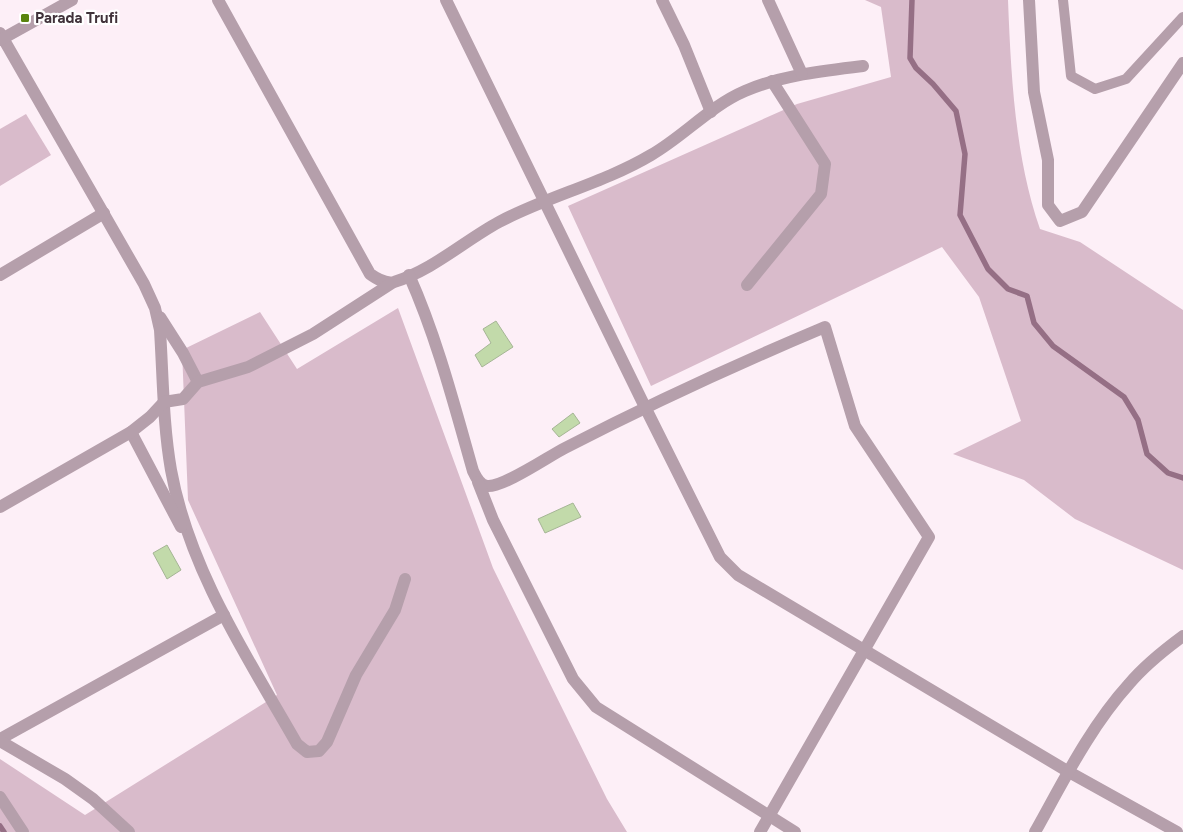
<svg xmlns="http://www.w3.org/2000/svg" width="1183" height="832" viewBox="0 0 1183 832" font-family="Figtree,sans-serif">
<style>
.green{fill:#d9bbcb}
.lines{fill:none;stroke-linecap:round;stroke-linejoin:round}
.stream{stroke:#956f85;stroke-width:5.5}
.building{fill:#c2daaa;stroke:#a5b595}
.lane{stroke:#b59fab;stroke-width:10}
.street{stroke:#b59fab;stroke-width:12}
.poi-dot{fill:#59840e;stroke:#fff;stroke-width:2}
.labels{text-anchor:middle;stroke-width:4.5;stroke-linejoin:round;paint-order:stroke}
.poi-label{font-size:15px;font-weight:bold;fill:#40323a;stroke:#fff;text-anchor:start}
</style>
<rect width="100%" height="100%" fill="#fdeff7"/>
<g class="green">
<path d="M865 0H1008C1011 76 1015 157 1040 229L1080 242 1183 310V570L1075 519 1024 480 953 454 1021 421 979 297 942 247 651 386 568 206 797 104 891 77 881 7Z"/>
<polygon points="26,114 51,155 0,186 0,129"/>
<polygon points="398,308 493,568 607,799 627,832 0,832 0,759 85,815 277,695 188,500 182,350 260,312 297,369"/>
</g>
<g class="lines">
<g class="stream">
<polyline points="912,0 910,58 916,68 933,84 956,111 965,154 960,215 988,269 1008,289 1027,296 1034,323 1053,346 1124,397 1138,420 1147,454 1168,473 1183,478"/>
<polyline points="0,826 4,832"/>
</g>
</g>
<g class="building">
<polygon points="496,321 513,347 482,367 475,355 491,343 483,329"/>
<polygon points="573,413 580,423 559,437 552,429"/>
<polygon points="573,503 581,517 545,533 538,519"/>
<polygon points="167,545 181,570 167,579 153,553"/>
</g>
<g class="lines">
<polyline class="lane" points="1063,0 1071,76 1095,89 1126,79 1183,17"/>
<g class="street">
<path d="M218 0 370 274C377 279 385 284 394 282 433 270 464 241 499 222 548 196 604 183 651 155 684 136 710 106 745 91 782 75 823 71 863 66"/>
<polyline points="446,0 646,409 720,557 738,575 1069,772 1177,832"/>
<polyline points="662,0 684,45 711,112"/>
<polyline points="768,0 802,74"/>
<polyline points="1029,0 1034,92 1048,160 1048,205 1060,221 1082,212 1183,63"/>
<path d="M0 33 144 284 155 308 160 330C163 377 163 424 171 470 189 570 248 658 297 744L307 752 319 751 327 742 356 675 395 610 405 579"/>
<polyline points="0,40 72,0"/>
<polyline points="0,275 104,213"/>
<path d="M409 275C437 338 454 404 473 471 476 477 479 485 487 486 503 488 549 456 565 448 650 404 737 364 825 327L855 426 929 537 760 832"/>
<polyline points="747,285 821,194 825,164 772,81"/>
<polyline points="160,317 183,353 198,382"/>
<polyline points="131,432 181,527"/>
<polyline points="478,482 493,520 573,679 596,707 795,832"/>
<polyline points="0,507 131,432 150,417 164,402 183,399 198,382 248,367 313,334 392,283"/>
<polyline points="0,739 224,615"/>
<polyline points="0,741 65,779 93,799 129,832"/>
<polyline points="0,797 23,832"/>
<path d="M1035 832C1063 782 1090 727 1129 684 1144 666 1164 650 1183 636"/>
</g>
</g>
<rect class="poi-dot" x="20" y="13" width="10" height="10" rx="2.5"/>
<g class="labels">
<g class="poi-label">
<text x="35" y="23">Parada Trufi</text>
</g>
</g>
</svg>
